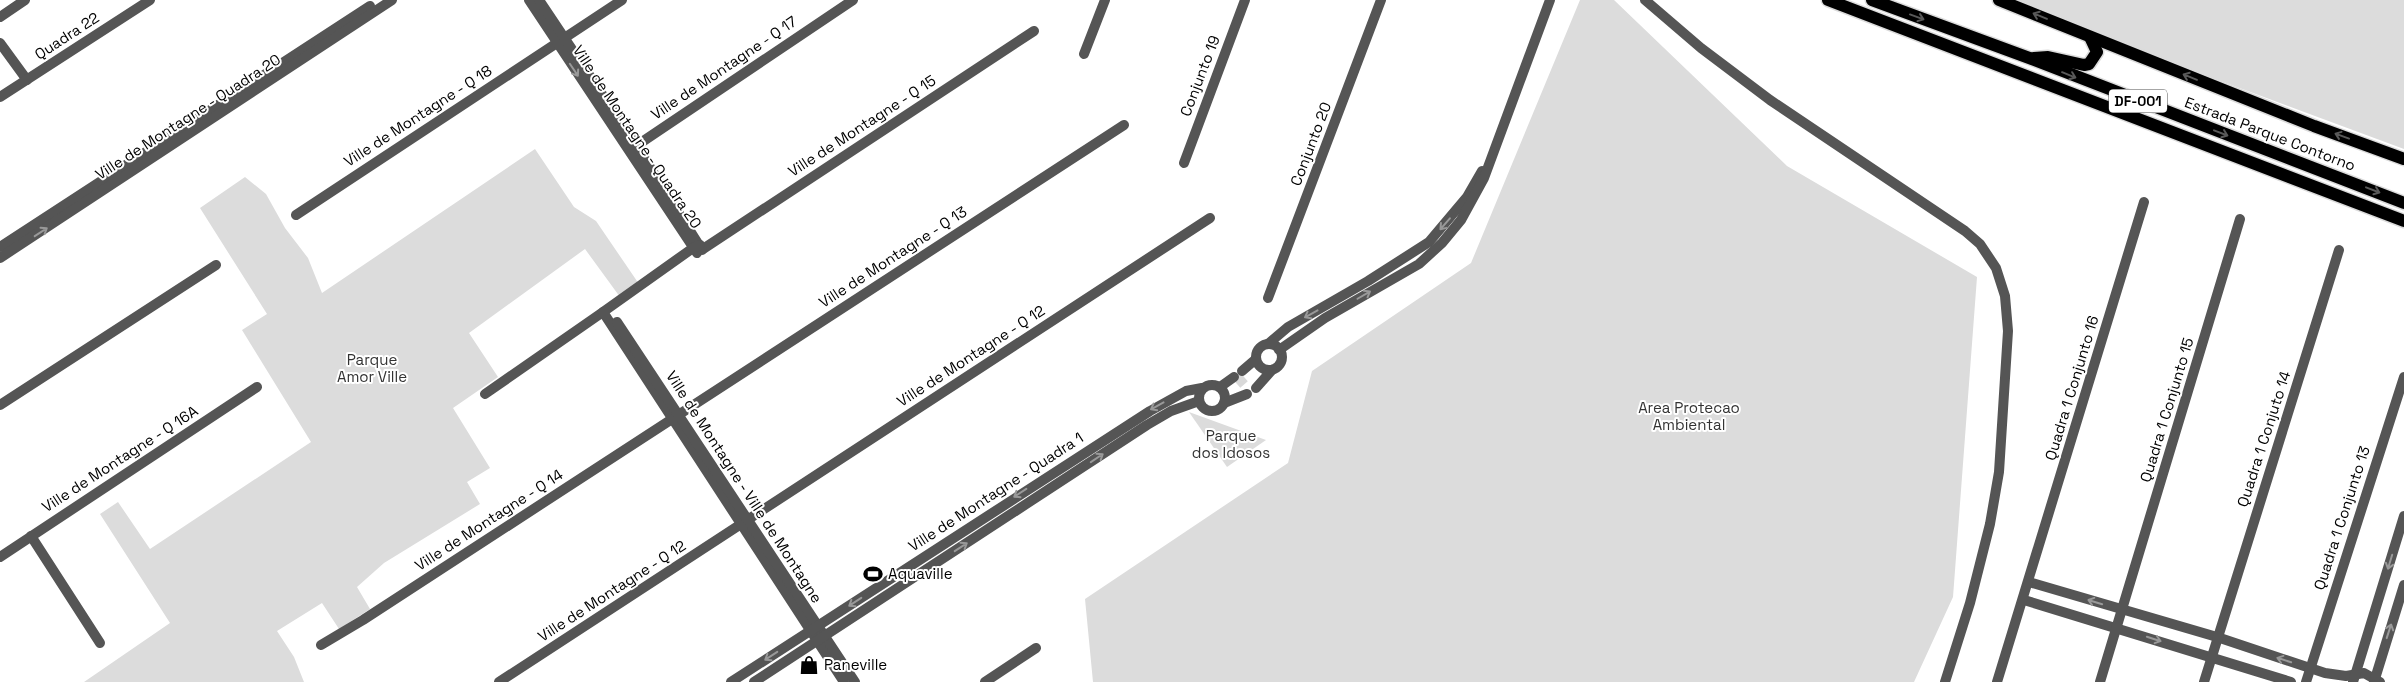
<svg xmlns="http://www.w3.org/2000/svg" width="2404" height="682" viewBox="0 0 2404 682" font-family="'Space Grotesk',sans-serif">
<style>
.green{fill:#dcdcdc}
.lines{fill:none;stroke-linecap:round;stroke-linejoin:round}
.tertiary-tunnel{stroke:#d9d9d9;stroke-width:10;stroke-dasharray:10 5;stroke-linecap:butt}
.primary-casing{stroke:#dbdbdb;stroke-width:15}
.minor{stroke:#555;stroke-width:10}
.tertiary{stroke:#555;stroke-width:10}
.primary{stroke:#000;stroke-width:12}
.oneway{stroke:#595959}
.oneway2{stroke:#999}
.labels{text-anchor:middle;stroke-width:4;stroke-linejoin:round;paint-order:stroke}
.shield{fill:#fff;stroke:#4c4c4c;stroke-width:1}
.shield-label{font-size:14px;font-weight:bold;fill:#000}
.street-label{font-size:15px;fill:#000;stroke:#fff}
.park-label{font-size:15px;fill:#333;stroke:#fff}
.poi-label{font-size:15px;fill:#000;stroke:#fff;text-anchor:start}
</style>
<rect width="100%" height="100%" fill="#fff"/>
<g class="green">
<polygon points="1580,0 1614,0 1787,166 1977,277 1953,597 1914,682 1093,682 1085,599 1288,463 1312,371 1471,263"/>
<polygon points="2003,0 2404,0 2404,149"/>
<polygon points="535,149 574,207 596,221 639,284 620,297 585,249 469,333 498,377 453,408 490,468 467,482 480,504 384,563 357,587 370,609 339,629 322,603 277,631 294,657 304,682 84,682 170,623 100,514 118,502 150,549 311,442 242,330 267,314 200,208 245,177 266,194 285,228 308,258 322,293"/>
<polygon points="1189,412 1266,440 1227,467"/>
</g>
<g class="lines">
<polyline class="tertiary-tunnel" points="1237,384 1245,377"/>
<g class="primary-casing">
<g id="primary">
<polyline points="1828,0 2404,221"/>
<polyline points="1872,0 2032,59 2404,203"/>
<polyline points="1999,0 2314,126 2404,159"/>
<polyline points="2034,58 2048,57 2084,65 2089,64 2097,52 2090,37"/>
</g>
</g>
<g class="minor">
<polyline points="0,17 25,0"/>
<polyline points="0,43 27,80"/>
<polyline points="1084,54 1105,0"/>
<polyline points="0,97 150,0"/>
<polyline points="630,150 853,0"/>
<polyline points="1184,163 1245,0"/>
<polyline points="296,215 622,0"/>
<polyline points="703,249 1034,31"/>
<polyline points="1268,298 1381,0"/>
<polyline points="485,394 603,312"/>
<polyline points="0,405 216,265"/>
<polyline points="31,536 100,643"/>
<polyline points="0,557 257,387"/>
<polyline points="2029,582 2217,637 2325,673 2346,676 2364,673 2380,682"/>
<polyline points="2024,600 2291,682"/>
<polyline points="321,645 363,620 1124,125"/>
<polyline points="499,682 1210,218"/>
<polyline points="985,682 1036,648"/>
<polyline points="1997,682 2144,202"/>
<polyline points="2100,682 2240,219"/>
<polyline points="2204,682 2339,250"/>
<polyline points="2306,682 2404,377"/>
<polyline points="2353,682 2404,516"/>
<polyline points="2374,682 2404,585"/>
</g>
<g class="tertiary">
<polyline points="529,0 697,253"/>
<polyline points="539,0 636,145 702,250"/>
<polyline points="1645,0 1701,48 1770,100 1965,231 1980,244 1996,268 2005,296 2008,331 1999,472 1990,524 1970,603 1945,682"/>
<polyline points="700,245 693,248 603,312 844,682"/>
<polyline points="0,247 370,6"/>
<polyline points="0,258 392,0"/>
<polyline points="617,322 855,682"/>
<polyline points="1268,344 1288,327 1368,281 1429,242 1467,197 1482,171"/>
<circle cx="1269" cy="357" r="13"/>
<polyline points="1279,350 1325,318 1419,264 1442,243 1461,220 1484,178 1550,0"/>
<polyline points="1242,371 1256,359"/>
<circle cx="1212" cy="398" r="13"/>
<polyline points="1220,387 1234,377"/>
<polyline points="1256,388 1272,370"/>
<polyline points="1224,403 1247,394"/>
<polyline points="731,682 1150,411 1186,391 1202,388"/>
<polyline points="754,682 1147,425 1171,411 1199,401"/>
</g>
<use href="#primary" class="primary"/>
</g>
<defs><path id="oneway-shaft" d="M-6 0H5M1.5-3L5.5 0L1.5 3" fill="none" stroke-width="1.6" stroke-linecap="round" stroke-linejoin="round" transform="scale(1.25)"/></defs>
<g class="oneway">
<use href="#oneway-shaft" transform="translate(2040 16) rotate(-158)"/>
<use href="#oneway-shaft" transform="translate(1917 17) rotate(20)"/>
<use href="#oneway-shaft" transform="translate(2069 75) rotate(22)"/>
<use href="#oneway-shaft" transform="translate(2190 77) rotate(-158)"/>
<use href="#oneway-shaft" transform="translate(2221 133) rotate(21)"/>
<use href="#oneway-shaft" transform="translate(2342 136) rotate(-160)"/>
<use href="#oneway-shaft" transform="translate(2373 190) rotate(21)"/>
</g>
<g class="oneway2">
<use href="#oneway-shaft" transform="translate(574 70) rotate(56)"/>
<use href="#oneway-shaft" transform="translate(1445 224) rotate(131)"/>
<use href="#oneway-shaft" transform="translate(41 232) rotate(-33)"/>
<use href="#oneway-shaft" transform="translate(1364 295) rotate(-30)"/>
<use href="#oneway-shaft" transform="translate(1311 314) rotate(151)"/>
<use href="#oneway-shaft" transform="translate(1157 406) rotate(151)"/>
<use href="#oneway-shaft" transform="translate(1097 458) rotate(-34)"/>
<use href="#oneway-shaft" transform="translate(1020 493) rotate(147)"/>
<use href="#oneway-shaft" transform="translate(961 547) rotate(-33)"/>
<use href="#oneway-shaft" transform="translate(2390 562) rotate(107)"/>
<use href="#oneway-shaft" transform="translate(855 602) rotate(147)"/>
<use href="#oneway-shaft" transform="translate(2095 602) rotate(-163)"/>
<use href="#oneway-shaft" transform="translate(2389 631) rotate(-72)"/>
<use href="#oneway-shaft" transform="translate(2154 639) rotate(18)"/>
<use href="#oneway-shaft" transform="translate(771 656) rotate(147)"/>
<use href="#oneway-shaft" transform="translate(2284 660) rotate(-162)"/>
</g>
<defs>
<g id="stadium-bare" transform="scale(1.5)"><path d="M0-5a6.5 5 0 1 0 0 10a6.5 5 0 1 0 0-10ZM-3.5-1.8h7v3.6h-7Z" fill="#000" stroke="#fff" stroke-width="2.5" paint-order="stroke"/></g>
<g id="shop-bare" transform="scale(1.5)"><path d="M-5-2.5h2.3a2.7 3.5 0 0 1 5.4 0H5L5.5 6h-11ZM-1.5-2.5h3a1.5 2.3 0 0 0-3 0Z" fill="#000" stroke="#fff" stroke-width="2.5" paint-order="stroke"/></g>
</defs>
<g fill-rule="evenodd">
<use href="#stadium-bare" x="873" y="574"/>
<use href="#shop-bare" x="809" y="665"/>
</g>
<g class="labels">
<rect class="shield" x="2109" y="89.5" width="58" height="23" rx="4"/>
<g class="shield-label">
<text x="2138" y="106">DF-001</text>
</g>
<g class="street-label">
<text transform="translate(67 36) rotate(-33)" y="5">Quadra 22</text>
<text transform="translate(724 68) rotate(-34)" y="5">Ville de Montagne - Q 17</text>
<text transform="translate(1200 76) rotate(-69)" y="5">Conjunto 19</text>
<text transform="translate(418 116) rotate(-33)" y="5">Ville de Montagne - Q 18</text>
<text transform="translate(188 117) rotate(-33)" y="5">Ville de Montagne - Quadra 20</text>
<text transform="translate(862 126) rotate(-33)" y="5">Ville de Montagne - Q 15</text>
<text transform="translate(2270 134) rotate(21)" y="5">Estrada Parque Contorno</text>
<text transform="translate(637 137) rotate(56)" y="5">Ville de Montagne - Quadra 20</text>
<text transform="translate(1311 144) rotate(-69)" y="5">Conjunto 20</text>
<text transform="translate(893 257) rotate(-33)" y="5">Ville de Montagne - Q 13</text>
<text transform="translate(971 356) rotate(-33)" y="5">Ville de Montagne - Q 12</text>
<text transform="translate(2072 388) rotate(-73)" y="5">Quadra 1 Conjunto 16</text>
<text transform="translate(2167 410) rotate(-73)" y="5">Quadra 1 Conjunto 15</text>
<text transform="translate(2264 439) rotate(-72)" y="5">Quadra 1 Conjuto 14</text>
<text transform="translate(120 459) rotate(-33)" y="5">Ville de Montagne - Q 16A</text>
<text transform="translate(744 487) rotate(57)" y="5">Ville de Montagne - Ville de Montagne</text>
<text transform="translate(996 492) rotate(-33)" y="5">Ville de Montagne - Quadra 1</text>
<text transform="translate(2342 518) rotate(-72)" y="5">Quadra 1 Conjunto 13</text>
<text transform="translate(489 520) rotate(-33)" y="5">Ville de Montagne - Q 14</text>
<text transform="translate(612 591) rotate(-33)" y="5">Ville de Montagne - Q 12</text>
</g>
<g class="park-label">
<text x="372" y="365">Parque<tspan x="372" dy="17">Amor Ville</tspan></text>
<text x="1689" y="413">Area Protecao<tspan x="1689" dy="17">Ambiental</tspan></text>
<text x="1231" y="441">Parque<tspan x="1231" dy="17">dos Idosos</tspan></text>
</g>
<g class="poi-label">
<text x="888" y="579">Aquaville</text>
<text x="824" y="670">Paneville</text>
</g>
</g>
</svg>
